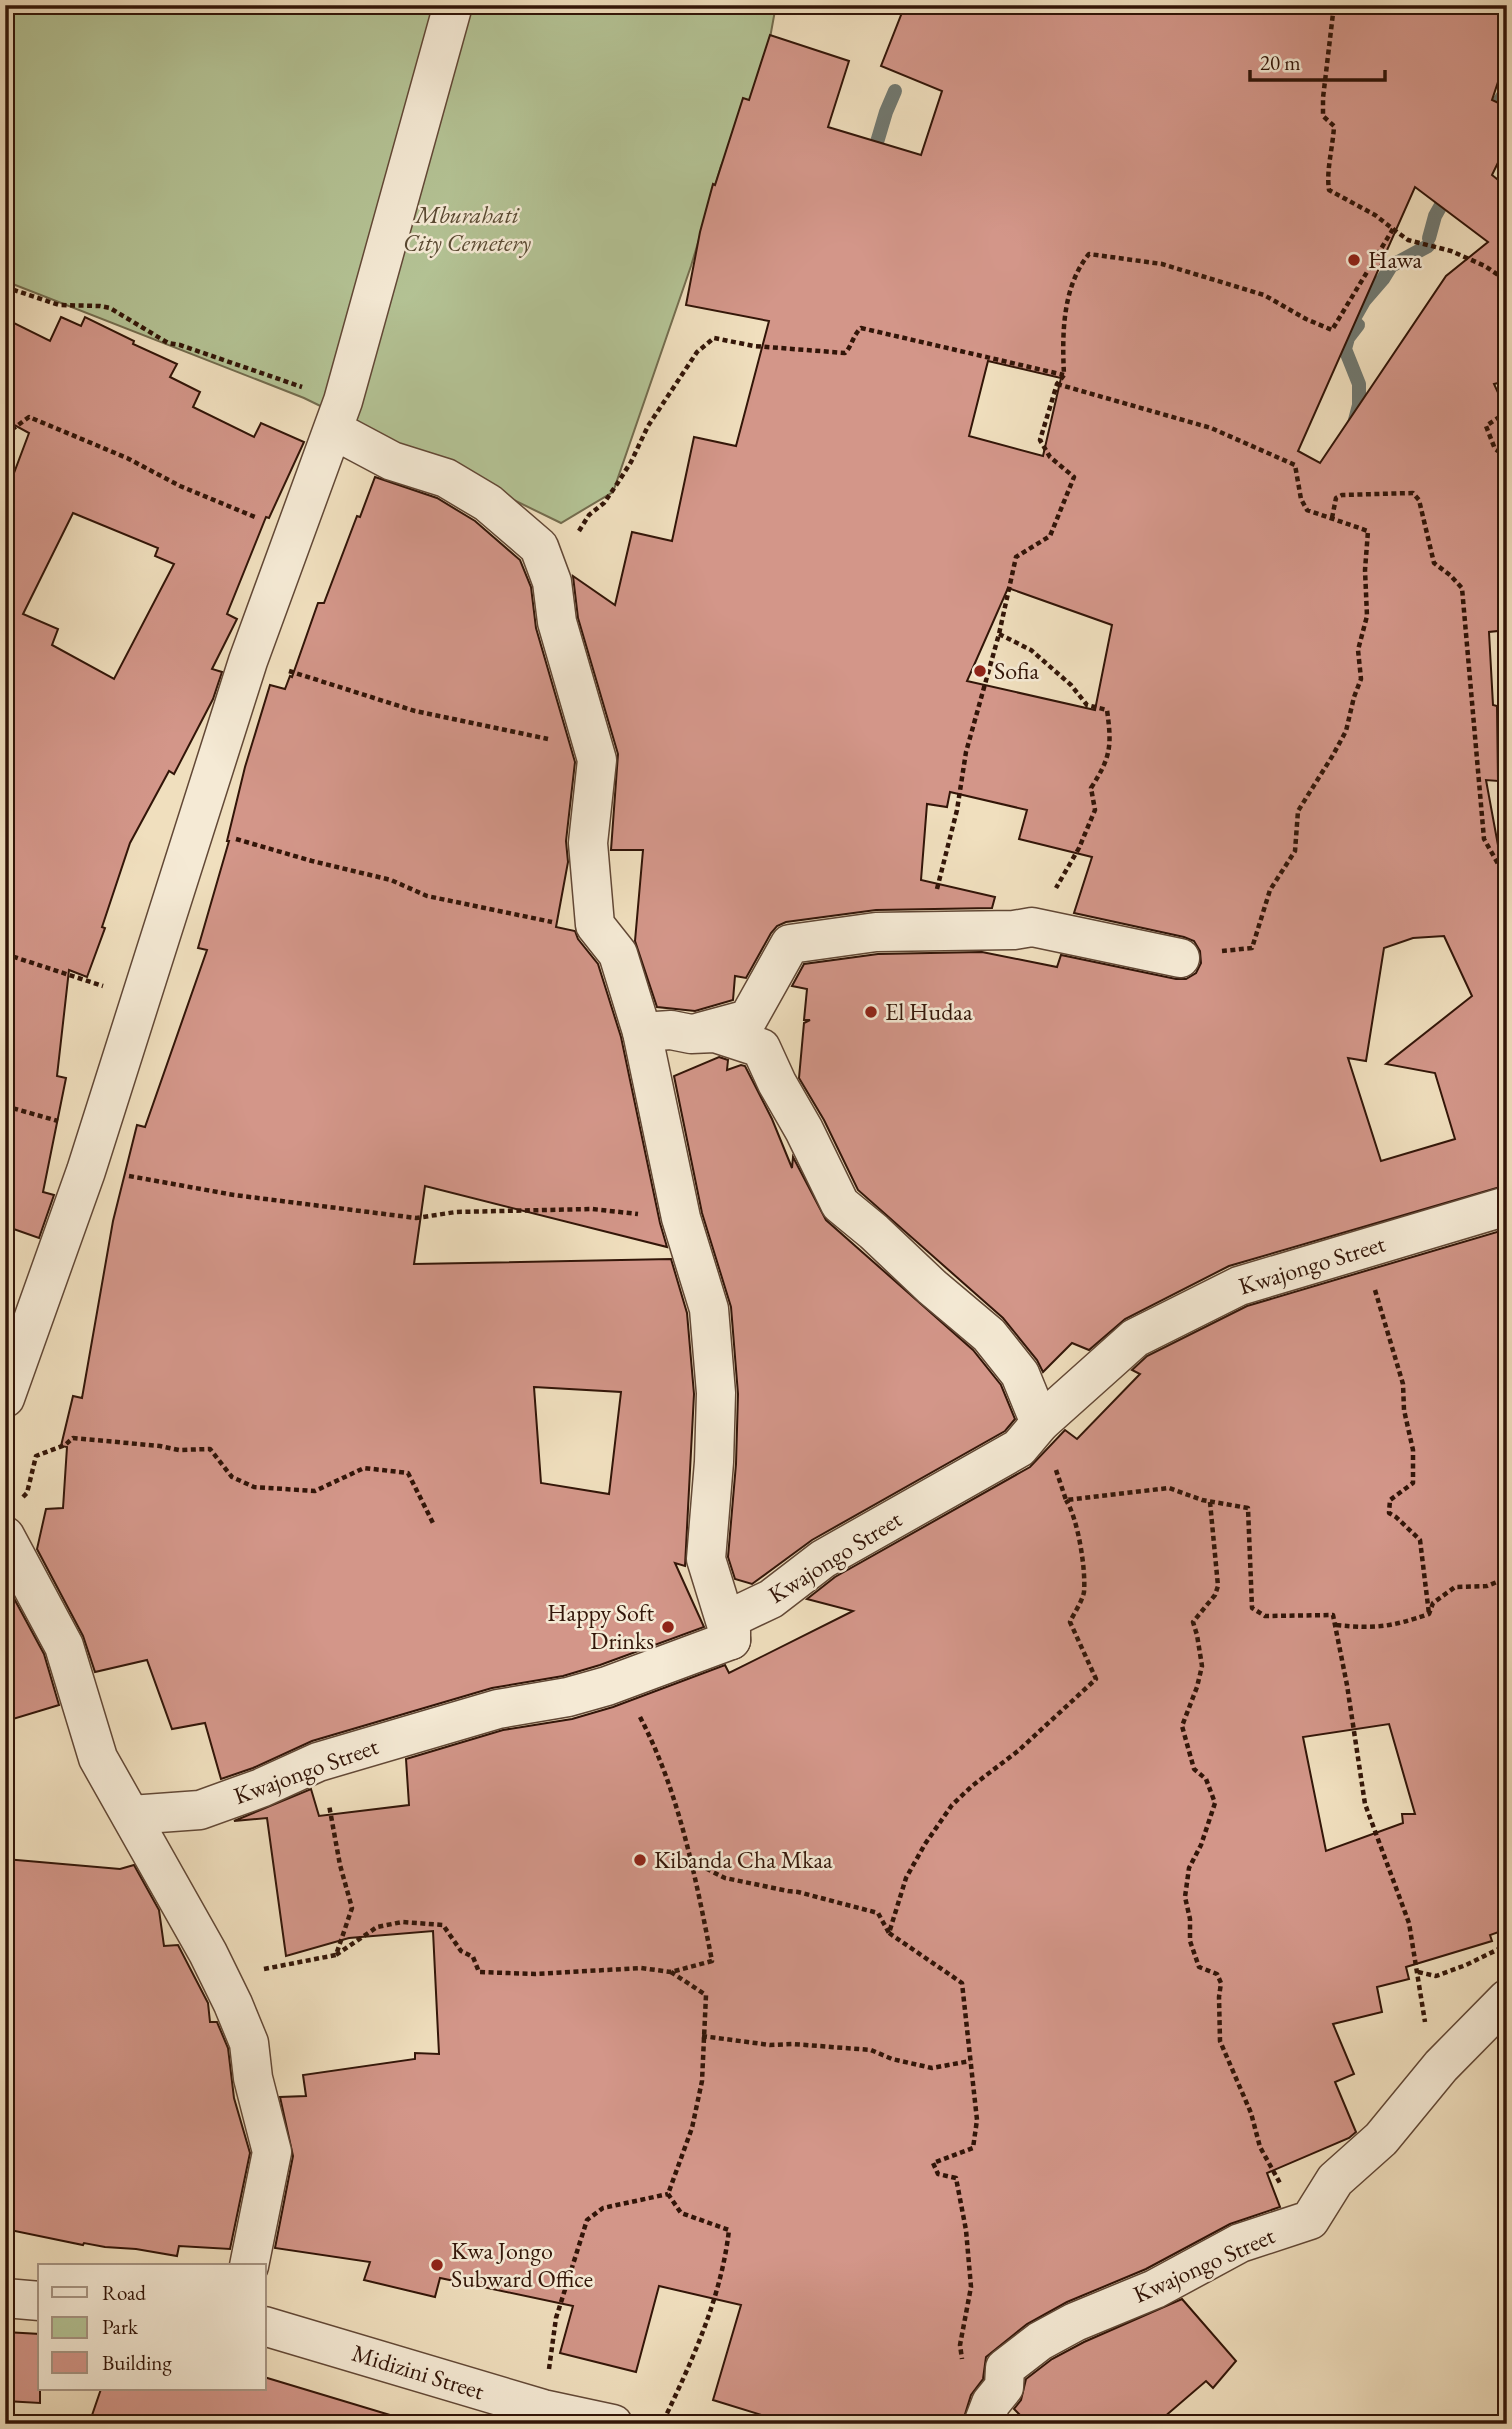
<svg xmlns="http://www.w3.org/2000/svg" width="1512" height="2429" viewBox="0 0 1512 2429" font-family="'EB Garamond',serif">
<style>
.green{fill:#b4c395;stroke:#736c4e;stroke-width:2}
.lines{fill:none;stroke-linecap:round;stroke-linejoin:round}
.stream{stroke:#717971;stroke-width:14}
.building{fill:#d39689;stroke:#321508;stroke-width:2;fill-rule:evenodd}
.street-casing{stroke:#624836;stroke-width:41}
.path{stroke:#321508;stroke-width:4.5;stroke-dasharray:5 3.5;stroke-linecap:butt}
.street{stroke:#f5ead5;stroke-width:38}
.poi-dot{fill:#8f2418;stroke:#f5ead5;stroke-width:2.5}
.labels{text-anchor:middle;stroke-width:5;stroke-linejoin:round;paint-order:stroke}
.park-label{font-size:24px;font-style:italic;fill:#594932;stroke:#f5ead5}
.poi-label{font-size:24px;fill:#321508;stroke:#f5ead5;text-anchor:start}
.street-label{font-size:24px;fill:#321508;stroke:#f5ead5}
</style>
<rect width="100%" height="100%" fill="#f0dfbe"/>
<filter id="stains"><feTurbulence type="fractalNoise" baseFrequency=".00286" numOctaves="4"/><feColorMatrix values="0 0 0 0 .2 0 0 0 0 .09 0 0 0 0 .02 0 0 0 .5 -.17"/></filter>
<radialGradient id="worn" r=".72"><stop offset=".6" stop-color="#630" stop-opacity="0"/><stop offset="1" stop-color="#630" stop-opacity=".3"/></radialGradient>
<polygon class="green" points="5,5 776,5 764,71 721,166 691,266 613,492 561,523 304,398 5,281"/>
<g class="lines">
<g class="stream">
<polyline points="1491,120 1498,103 1507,90"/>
<polyline points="872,159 886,112 895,91"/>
<polyline points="1429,238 1435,216 1449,191"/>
<polyline points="1356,315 1364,301 1383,279 1391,266 1428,246"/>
<polyline points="1354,424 1359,405 1359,384 1345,349 1348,338 1358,325"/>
</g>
</g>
<g class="building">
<path d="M905 5H1507V55L1492 100 1507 107V144L1492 175 1507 187V381L1494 384 1507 412V630L1489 632 1493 705 1497 706 1498 781 1486 780 1507 894V1185L1229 1266 1125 1319 1089 1350 1072 1343 1043 1372 1037 1360 1003 1318 858 1190 824 1120 799 1078 804 1023 810 1020H804L807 989 792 986 804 964 878 954 982 952 1057 967 1061 955 1176 979H1186L1196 973 1201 963 1200 951 1194 941 1184 937 1074 913 1092 857 1019 839 1027 810 950 792 947 807 927 804 921 880 995 897 992 908 876 910 786 922 777 926 771 933 746 978 735 976 733 1000 695 1011 657 1007 635 941 643 850H611L618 754 578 618 573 576 615 605 632 532 672 541 694 437 736 446 769 321 686 305 700 232 713 184 715 185 743 98 749 100 770 35 849 61 828 127 921 155 942 91 881 66ZM1415 187 1488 242 1446 276 1320 463 1298 451ZM988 361 1061 378 1043 456 969 436ZM1008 588 1112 625 1095 710 967 681ZM1444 936 1472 996 1386 1064 1435 1073 1455 1139 1381 1161 1348 1058 1366 1061 1384 948 1413 938Z"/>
<path d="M61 317 81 326 85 317 134 341 133 344 177 364 170 377 200 392 193 407 254 437 261 423 304 442 269 518 266 517 227 614 237 619 212 669 222 672 213 699 174 774 169 771 130 843 102 927 105 928 87 977 69 970 57 1076 66 1078 43 1192 54 1195 39 1238 5 1226V497L29 433 5 420 6 319 50 341ZM73 513 158 548 155 556 174 564 114 679 52 645 58 629 23 614Z"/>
<path d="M375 477 437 498 475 521 520 560 531 587 536 628 575 762 566 841 568 862 556 927 575 931 578 939 598 964 621 1037 660 1223 667 1247 425 1186 414 1264 671 1259 687 1313 694 1394 685 1566 675 1563 704 1627 600 1665 563 1676 492 1688 312 1741 253 1768 221 1779 205 1723 172 1729 147 1660 95 1672 83 1636 37 1549 46 1509 63 1508 67 1447 61 1446 73 1396 82 1398 113 1221 137 1125 145 1127 207 950 198 948 229 841H227L245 767 270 685 285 689 290 676 292 677 318 603H324L357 516 360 517ZM534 1387 621 1392 609 1494 541 1483Z"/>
<polygon points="719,1057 728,1060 727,1070 741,1065 745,1066 772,1119 792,1168 793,1157 826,1220 973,1350 1001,1385 1015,1419 1005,1431 812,1540 752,1584 735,1579 728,1557 736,1464 738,1394 731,1307 702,1213 674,1076"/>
<path d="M1507 1229V1929L1490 1935 1492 1941 1406 1967 1409 1979 1377 1987 1382 2012 1333 2024 1354 2074 1335 2082 1356 2132 1349 2138 1267 2173 1280 2207 1230 2224 1146 2269 1067 2302 1027 2324 986 2357 983 2379 971 2395 962 2424H791L713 2400 741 2305 659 2286 636 2372 560 2353 573 2306 440 2278 435 2297 364 2280 370 2262 275 2248 293 2156 280 2097 306 2096 303 2075 415 2059V2053L439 2054 433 1931 349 1938 286 1956 267 1818 234 1821 311 1789 319 1816 409 1805 406 1759 503 1730 572 1719 613 1707 725 1665 729 1673 853 1611 807 1599 835 1577 1030 1467 1065 1430 1077 1439 1140 1374 1132 1370 1147 1356 1247 1306ZM1389 1724 1415 1814H1402L1403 1823 1326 1851 1303 1737Z"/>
<polygon points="5,1590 10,1591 44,1654 59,1705 13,1719 12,1710 5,1711"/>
<polygon points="5,1859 120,1869 134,1865 159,1910 164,1946 178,1945 208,2003 210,2022 217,2022 228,2048 234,2098 250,2153 230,2249 179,2246 177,2256 136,2249 105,2247 84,2243 83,2245 5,2229"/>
<polygon points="1182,2299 1236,2361 1213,2388 1206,2381 1156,2424 1029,2424 1014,2409 1021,2400 1026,2379 1052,2359 1084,2342"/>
<polygon points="5,2332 40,2334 40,2403 5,2401"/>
<polygon points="264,2377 390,2415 389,2424 89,2424 101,2389 264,2389"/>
</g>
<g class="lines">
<g class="street-casing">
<g id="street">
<polyline points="333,432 345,436 392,461 446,478 488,503 539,547 552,582 557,622 597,760 588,843 595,925 618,954 642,1032 681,1218 709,1309 716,1393 714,1462 706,1559 731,1640"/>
<polyline points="642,1032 671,1030 691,1034 715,1033 761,1048 777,1083 804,1130 840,1204 874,1232 932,1287 989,1335 1020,1374 1040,1423"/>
<polyline points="700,1032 748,1019 790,944 876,932 1014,930 1032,927 1180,958"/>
<polyline points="5,1398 86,1171 248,661 343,401 453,5"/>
<polyline points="5,1536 64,1646 98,1758 208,1953 233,2004 249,2043 253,2078 272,2152 249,2266"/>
<polyline points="131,1815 200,1810 261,1788 318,1762 498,1709 568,1697 607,1686 731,1640 731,1618 771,1599 823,1559 1019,1448 1040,1423 1135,1338 1239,1286 1507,1206"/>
<polyline points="5,2298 40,2301"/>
<polyline points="264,2326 543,2409 613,2424"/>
<polyline points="983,2424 991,2403 1004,2387 1005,2368 1040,2341 1075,2322 1155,2289 1240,2243 1310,2220 1335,2180 1381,2139 1441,2066 1507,1999"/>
</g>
</g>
<g class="path">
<polyline points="1393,229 1408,240 1451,251 1485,266 1507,281"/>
<polyline points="5,287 59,305 100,306 110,308 168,343 180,345 302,387"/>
<polyline points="1057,384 1211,428 1295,465 1301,499 1307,510 1368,531 1365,570 1367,616 1358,650 1361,679 1354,697 1346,731 1333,755 1298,811 1295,851 1270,890 1252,948 1222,951"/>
<polyline points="1507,412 1486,426 1495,449 1507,457"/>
<polyline points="5,427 10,431 29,417 127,458 180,486 255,517"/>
<polyline points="1332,518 1336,498 1342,495 1413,493 1419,500 1434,563 1450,575 1462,588 1484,839 1501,869 1507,886"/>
<path d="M579 531 589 515 604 503 617 484 631 462 648 426 697 352 714 338 754 346 845 353C852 346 853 335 861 328L1064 375"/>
<path d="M999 634 1031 650 1071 685 1087 705 1107 710C1112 746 1111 757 1091 788L1095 810 1079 848 1056 888"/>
<polyline points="289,671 415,711 548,739"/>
<polyline points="236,839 312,861 391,880 427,896 552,922"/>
<path d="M937 889 957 810 966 752 999 634 1016 557 1050 536 1074 477 1050 457 1040 440 1057 384 1064 375C1062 335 1062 287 1089 254L1162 264 1264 295 1306 319 1332 330 1393 229 1375 215 1329 190C1326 170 1333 147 1334 126L1323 116V98L1334 5"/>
<polyline points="5,954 103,986"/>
<polyline points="5,1106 58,1121"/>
<polyline points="129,1176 234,1195 416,1218 456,1212 592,1209 638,1214"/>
<polyline points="1375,1290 1403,1384 1404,1410 1413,1450 1413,1483 1390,1500 1389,1513 1396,1517 1420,1540 1429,1614"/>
<polyline points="1056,1470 1066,1500 1169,1488 1202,1500 1248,1508 1252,1608 1265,1616 1333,1615 1347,1685 1365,1804 1409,1923 1425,2022"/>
<polyline points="23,1497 27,1493 36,1456 65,1445 73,1438 160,1446 179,1450 210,1449 232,1477 254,1487 315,1491 364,1468 408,1473 433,1523"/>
<polyline points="1210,1502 1218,1586 1215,1595 1193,1622 1197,1635 1202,1666 1197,1687 1182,1726 1194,1769 1206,1779 1215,1803 1201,1845 1189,1868 1185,1897 1190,1919 1190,1941 1199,1967 1217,1974 1221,1983 1219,1997 1220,2041 1251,2113 1260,2147 1281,2185"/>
<path d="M1336 1625C1377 1629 1390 1627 1429 1614L1433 1603 1455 1587 1487 1586 1507 1578"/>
<path d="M640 1717C679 1791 696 1879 712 1961L671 1972 706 1995 702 2081 692 2128 668 2194 681 2213 729 2230C721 2299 692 2361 662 2424"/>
<path d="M691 1861 725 1878 788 1891 798 1892 878 1913 889 1933 906 1878 925 1844 952 1805 972 1786 1018 1751 1096 1679 1070 1622C1074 1613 1082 1602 1084 1592 1086 1569 1078 1519 1066 1500"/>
<polyline points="889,1933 962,1983 977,2120 973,2148 933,2163 938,2174 956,2178 966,2230 971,2287 960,2345 962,2359"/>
<polyline points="336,1955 377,1927 402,1922 443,1925 461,1951 473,1957 479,1972 535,1974 641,1968 671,1972"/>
<polyline points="264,1969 336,1955 352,1908 340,1865 329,1805"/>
<polyline points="1418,1972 1436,1976 1466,1965 1507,1945"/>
<polyline points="702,2036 770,2045 793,2044 871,2050 892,2059 932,2068 970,2061"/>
<polyline points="549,2369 556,2318 587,2220 603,2208 668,2194"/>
</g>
<use href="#street" class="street"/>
</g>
<g class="poi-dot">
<circle cx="1354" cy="260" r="7"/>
<circle cx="980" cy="671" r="7"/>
<circle cx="871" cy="1012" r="7"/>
<circle cx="668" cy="1627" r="7"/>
<circle cx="640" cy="1860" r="7"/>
<circle cx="437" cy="2265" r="7"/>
</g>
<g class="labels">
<g class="park-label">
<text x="467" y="223">Mburahati<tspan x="467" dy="28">City Cemetery</tspan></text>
</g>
<g class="poi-label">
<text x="1368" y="268">Hawa</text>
<text x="994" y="679">Sofia</text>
<text x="885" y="1020">El Hudaa</text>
<text x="654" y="1621" text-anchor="end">Happy Soft<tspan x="654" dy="28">Drinks</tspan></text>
<text x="654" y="1868">Kibanda Cha Mkaa</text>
<text x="451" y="2259">Kwa Jongo<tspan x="451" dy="28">Subward Office</tspan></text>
</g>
<g class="street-label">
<text transform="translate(1312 1265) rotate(-17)" y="8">Kwajongo Street</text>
<text transform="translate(835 1557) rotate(-32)" y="8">Kwajongo Street</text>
<text transform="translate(306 1771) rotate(-20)" y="8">Kwajongo Street</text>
<text transform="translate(1204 2265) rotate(-24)" y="8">Kwajongo Street</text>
<text transform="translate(418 2372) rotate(17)" y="8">Midizini Street</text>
</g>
</g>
<rect width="1512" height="2429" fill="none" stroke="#f0dfbe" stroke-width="28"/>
<rect x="7" y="7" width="1498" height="2415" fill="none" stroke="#321508" stroke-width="3.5"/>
<rect x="14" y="14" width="1484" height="2401" fill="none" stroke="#321508" stroke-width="2"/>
<rect x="38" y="2264" width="228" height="126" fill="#f5ead5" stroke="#a79583" stroke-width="2"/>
<rect x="52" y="2287" width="35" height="10" fill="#f5ead5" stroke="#a79583" stroke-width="2"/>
<text x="102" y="2300" font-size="21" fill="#321508">Road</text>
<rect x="52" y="2317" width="35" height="21" fill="#b4c395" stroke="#a79583" stroke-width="2"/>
<text x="102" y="2334" font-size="21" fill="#321508">Park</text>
<rect x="52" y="2352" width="35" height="21" fill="#d39689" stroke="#a79583" stroke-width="2"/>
<text x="102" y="2370" font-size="21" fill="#321508">Building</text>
<path d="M1250 70v10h135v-10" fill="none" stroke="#321508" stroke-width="3.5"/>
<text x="1260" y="70" font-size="21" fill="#321508" stroke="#f5ead5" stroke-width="5" paint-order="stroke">20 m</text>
<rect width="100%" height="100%" filter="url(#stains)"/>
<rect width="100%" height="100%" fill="url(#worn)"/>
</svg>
